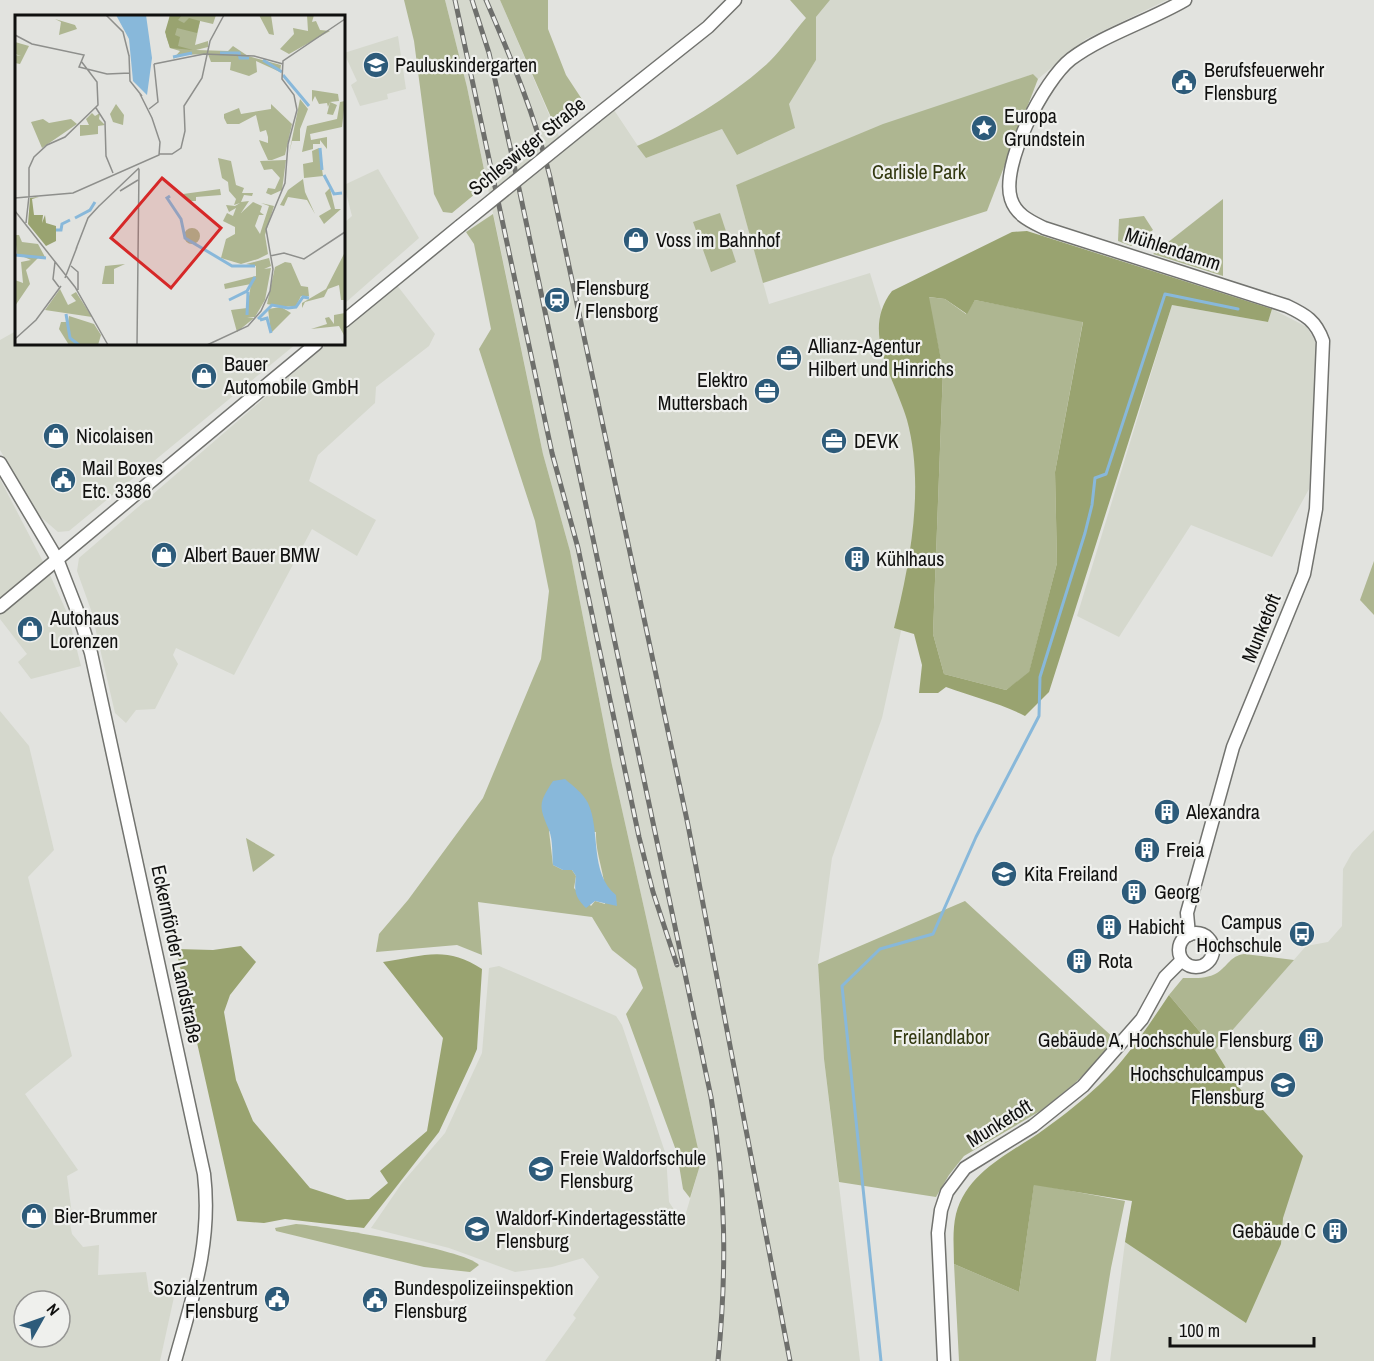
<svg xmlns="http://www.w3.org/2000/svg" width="1374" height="1361" viewBox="0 0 1374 1361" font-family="'Archivo Narrow',sans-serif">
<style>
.built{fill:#d5d8cd;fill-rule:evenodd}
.green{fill:#aeb691;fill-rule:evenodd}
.forest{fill:#99a370;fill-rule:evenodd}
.water{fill:#88b8da}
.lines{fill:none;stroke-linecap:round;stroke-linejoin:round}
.stream{stroke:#88b8da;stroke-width:3}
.secondary-casing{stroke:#72736f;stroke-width:15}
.secondary{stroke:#fff;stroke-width:12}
.rail-casing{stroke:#6e6f6c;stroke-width:5}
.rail{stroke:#eff0ed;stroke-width:3;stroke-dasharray:9;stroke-linecap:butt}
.secondary-bridge-casing{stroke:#72736f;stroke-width:15;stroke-linecap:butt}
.secondary-bridge{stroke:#fff;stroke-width:12}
.labels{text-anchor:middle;stroke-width:4.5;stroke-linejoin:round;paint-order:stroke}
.poi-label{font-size:20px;fill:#10100f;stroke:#eff0ed;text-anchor:start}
.street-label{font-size:20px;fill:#10100f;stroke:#eff0ed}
.park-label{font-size:20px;fill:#323810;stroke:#eff0ed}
.inset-river{fill:none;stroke:#88b8da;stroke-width:3}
.inset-road{fill:none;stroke:#8e8f8c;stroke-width:1.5}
.view{fill:#d62828;fill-opacity:0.15;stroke:#d62828;stroke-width:3}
.inset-edge{fill:none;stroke:#10100f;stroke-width:3}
</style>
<rect width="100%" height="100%" fill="#e2e3df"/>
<g class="built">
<polygon points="445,0 500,0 556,131 567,148 614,110 646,158 722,129 738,155 788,104 816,60 816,17 830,0 1167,0 1086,39 1038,79 1033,74 736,185 769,304 870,273 918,429 914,572 882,718 832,858 818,964 824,1059 860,1361 545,1361 576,1318 573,1315 599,1277 583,1258 552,1267 515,1272 449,1248 371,1228 402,1183 445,1133 482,1053 489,968 499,966 616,1016 622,1025 666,1155 669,1202 683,1223 701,1162 612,765 570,551 543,454 467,87"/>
<polygon points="398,36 406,89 387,94 388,99 360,106 351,85 357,81 344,53"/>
<polygon points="378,169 419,238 344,304 344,223 352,216 344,185"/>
<polygon points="396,284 435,334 429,346 376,387 375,403 318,455 309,481 376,520 357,556 312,529 234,675 176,648 173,655 178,664 155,709 136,710 126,723 115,713 91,610 77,571 79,558 327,344 344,344 344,329"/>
<polygon points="1172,305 1268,322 1272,309 1307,327 1315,341 1318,364 1309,489 1272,557 1191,525 1119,637 1077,616"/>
<polygon points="16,331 16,344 296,344 69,531 58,532 36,513 0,450 0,340"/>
<polygon points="0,479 51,577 68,615 81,666 31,679 18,662 27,654 0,619"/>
<path d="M0 711 29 746 54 850 28 877 72 1056 25 1094 78 1170 67 1176 73 1223 70 1224 72 1234 83 1247 99 1245 98 1275 146 1272 149 1292 174 1297 160 1361H0ZM24 1301H60V1337H24Z"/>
<polygon points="1374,830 1374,1361 1110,1361 1125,1242 1148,1119 1165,1127 1215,1050 1306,946 1328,942 1342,926 1343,869 1352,853"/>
</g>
<g class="green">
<polygon points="404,0 445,0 467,87 487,184 452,213 443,212 434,194 414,41"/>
<polygon points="500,0 548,0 548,29 566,75 587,107 557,131"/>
<path d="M790 0H830L816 17V60L789 104 795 128 737 155 722 129 646 158 637 146C678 130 739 91 770 61 783 48 794 32 806 18Z"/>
<polygon points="1033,74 1038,79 987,211 763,283 736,185 883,124"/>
<polygon points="1223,199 1223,276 1153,254"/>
<polygon points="720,213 736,262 711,272 693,222"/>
<path d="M493 214 543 454 570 551 612 765 701 1162 690 1198 683 1189 677 1153 626 1014 643 988 636 969 612 950 592 917 478 902 482 955 457 945 376 952 379 934 408 900 483 798 541 659 549 591 535 521 479 349 491 329 474 244 466 232ZM549 831 596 832C595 857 608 879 605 904L595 901 591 906 574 888 576 876 572 870H563L553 865Z"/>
<polygon points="1144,216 1153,230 1131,246 1118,241 1119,219"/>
<polygon points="928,297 945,299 966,314 975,300 1083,321 1055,472 1057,563 1029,673 1006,690 944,674 933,634 943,370"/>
<polygon points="1374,561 1374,615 1360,600"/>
<polygon points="246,838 275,855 253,872"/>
<polygon points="965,901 1117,1041 1075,1083 1042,1110 964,1156 949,1175 936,1197 839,1182 824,1059 818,964"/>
<path d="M1244 954 1294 960 1215 1050 1169 995 1183 978C1194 978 1207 979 1217 973 1228 966 1230 956 1244 954Z"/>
<polygon points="1034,1184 1125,1201 1111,1268 1096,1361 959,1361 954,1264 1019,1292"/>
<path d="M296 1224C324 1226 464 1249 479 1265L470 1272 424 1267 276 1231 275 1228Z"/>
</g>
<g class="forest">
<path d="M1027 231 1272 309 1268 322 1172 305 1049 692 1025 716C1000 703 973 697 946 687L938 693H919L922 665 914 634 894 628C910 563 925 486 907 420 895 378 860 332 892 291L1012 232ZM929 297 945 299 967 314 975 300 1083 322 1055 472 1057 563 1029 672 1006 690 944 674 933 634 943 370Z"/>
<path d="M241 946 256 962 230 995 224 1012 236 1080 253 1121 310 1188 347 1200 369 1199 388 1183 380 1171 427 1131 443 1038 383 962C423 956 446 945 482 969L477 1049 472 1061 439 1132 364 1228 285 1219 264 1223 237 1221 176 949 213 950Z"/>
<path d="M1169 995 1215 1050 1237 1086 1263 1110 1303 1156 1283 1218 1281 1244 1246 1323 1125 1242 1132 1201 1034 1185 1019 1292 954 1264C954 1248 952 1231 956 1214 968 1170 1012 1153 1046 1128 1064 1115 1083 1100 1099 1085 1127 1059 1148 1026 1169 995Z"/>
</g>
<path class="water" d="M565 779C573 786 583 793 588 803 601 831 589 873 616 895L617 906 595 901 586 908C575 897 574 891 576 876L572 870H563L553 865C552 854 553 840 549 830 539 806 538 804 553 781Z"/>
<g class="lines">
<polyline class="stream" points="881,1361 842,986 880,949 933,934 976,837 1039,716 1040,677 1085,533 1092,505 1095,478 1106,474 1165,294 1238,309"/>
<g class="secondary-casing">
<g id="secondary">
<path d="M1185 0C1149 21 1103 35 1071 59 1044 80 1000 165 1011 199 1016 215 1030 221 1044 228L1287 306C1306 315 1316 321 1323 341L1316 509 1304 574 1233 747 1187 913 1189 935"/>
<polyline points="596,116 708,27 735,0"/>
<polyline points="344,321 460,226"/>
<path d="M0 463 57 559 80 618 91 653 204 1174C212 1242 193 1296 175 1361"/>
<polyline points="0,607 316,344"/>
<circle cx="1196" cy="950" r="17"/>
<polyline points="944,1361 938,1233 941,1210 947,1192 965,1168 1033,1126 1083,1086 1142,1019 1165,977 1182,960"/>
</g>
</g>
<use href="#secondary" class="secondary"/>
<g class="rail-casing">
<g id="rail">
<polyline points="455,0 552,453 578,548 639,837 653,892 677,965"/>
<path d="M472 0 489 53 513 160 711 1097C726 1188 727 1270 718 1361"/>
<path d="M486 0C511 58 535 115 550 177L688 825 790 1361"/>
</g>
</g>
<use href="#rail" class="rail"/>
<g class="secondary-bridge-casing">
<polyline id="secondary-bridge" points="460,226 596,116"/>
</g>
<use href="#secondary-bridge" class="secondary-bridge"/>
</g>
<defs>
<g id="school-disc" transform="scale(1.35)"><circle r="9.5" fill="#2d5b7a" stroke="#eff0ed"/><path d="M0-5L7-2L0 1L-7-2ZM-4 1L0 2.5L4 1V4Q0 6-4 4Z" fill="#fff"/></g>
<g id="civic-disc" transform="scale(1.35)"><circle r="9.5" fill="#2d5b7a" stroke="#eff0ed"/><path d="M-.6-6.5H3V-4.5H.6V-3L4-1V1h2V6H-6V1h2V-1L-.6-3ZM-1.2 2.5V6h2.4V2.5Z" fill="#fff"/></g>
<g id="sight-disc" transform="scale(1.35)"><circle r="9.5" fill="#2d5b7a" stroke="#eff0ed"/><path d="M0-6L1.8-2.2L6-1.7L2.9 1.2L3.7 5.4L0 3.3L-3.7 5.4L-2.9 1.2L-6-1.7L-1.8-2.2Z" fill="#fff"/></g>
<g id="shop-disc" transform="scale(1.35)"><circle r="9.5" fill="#2d5b7a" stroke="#eff0ed"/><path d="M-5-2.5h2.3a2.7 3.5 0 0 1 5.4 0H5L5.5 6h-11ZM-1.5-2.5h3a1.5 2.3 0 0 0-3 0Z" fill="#fff"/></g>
<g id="station-disc" transform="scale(1.35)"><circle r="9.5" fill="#2d5b7a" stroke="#eff0ed"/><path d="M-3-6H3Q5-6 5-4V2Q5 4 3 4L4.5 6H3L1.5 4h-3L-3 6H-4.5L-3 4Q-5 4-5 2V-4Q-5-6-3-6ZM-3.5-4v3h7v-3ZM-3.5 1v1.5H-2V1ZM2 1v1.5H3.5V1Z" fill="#fff"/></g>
<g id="office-disc" transform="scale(1.35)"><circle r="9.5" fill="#2d5b7a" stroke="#eff0ed"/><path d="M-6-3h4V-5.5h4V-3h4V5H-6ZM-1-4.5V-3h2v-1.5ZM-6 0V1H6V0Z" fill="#fff"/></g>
<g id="building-disc" transform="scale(1.35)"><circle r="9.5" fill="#2d5b7a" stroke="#eff0ed"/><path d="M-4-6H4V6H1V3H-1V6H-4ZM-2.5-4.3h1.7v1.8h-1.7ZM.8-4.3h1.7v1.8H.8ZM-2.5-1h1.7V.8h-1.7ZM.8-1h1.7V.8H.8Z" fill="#fff"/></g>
<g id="bus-disc" transform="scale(1.35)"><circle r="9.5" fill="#2d5b7a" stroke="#eff0ed"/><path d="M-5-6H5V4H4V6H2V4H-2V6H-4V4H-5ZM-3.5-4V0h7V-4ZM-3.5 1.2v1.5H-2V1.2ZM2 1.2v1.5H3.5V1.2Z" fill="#fff"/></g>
<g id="university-disc" transform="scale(1.35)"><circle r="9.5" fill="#2d5b7a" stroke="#eff0ed"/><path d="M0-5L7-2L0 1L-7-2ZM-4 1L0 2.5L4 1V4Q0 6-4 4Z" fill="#fff"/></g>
</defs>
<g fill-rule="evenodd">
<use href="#school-disc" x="376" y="65"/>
<use href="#civic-disc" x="1184" y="82"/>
<use href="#sight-disc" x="984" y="128"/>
<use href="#shop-disc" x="636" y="240"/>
<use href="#station-disc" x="557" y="300"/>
<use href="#office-disc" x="789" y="358"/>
<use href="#shop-disc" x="204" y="376"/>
<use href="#office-disc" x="767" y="391"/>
<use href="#shop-disc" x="56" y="436"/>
<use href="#office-disc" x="834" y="441"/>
<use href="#civic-disc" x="63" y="480"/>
<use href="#shop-disc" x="164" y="555"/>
<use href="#building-disc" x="857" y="559"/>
<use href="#shop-disc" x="30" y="629"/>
<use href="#building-disc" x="1167" y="812"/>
<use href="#building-disc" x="1147" y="850"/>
<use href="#school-disc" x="1004" y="874"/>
<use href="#building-disc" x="1134" y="892"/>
<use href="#building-disc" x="1109" y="927"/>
<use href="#bus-disc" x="1302" y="934"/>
<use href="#building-disc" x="1079" y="961"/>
<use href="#building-disc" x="1311" y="1040"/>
<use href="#university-disc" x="1283" y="1085"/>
<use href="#school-disc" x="541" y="1169"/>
<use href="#shop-disc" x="34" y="1216"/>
<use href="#school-disc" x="477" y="1229"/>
<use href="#building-disc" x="1335" y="1231"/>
<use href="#civic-disc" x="277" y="1299"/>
<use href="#civic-disc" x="375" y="1300"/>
</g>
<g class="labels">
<g class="poi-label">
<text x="395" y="72">Pauluskindergarten</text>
<text x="1204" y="77">Berufsfeuerwehr<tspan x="1204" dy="23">Flensburg</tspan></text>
<text x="1004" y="123">Europa<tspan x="1004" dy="23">Grundstein</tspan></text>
<text x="656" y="247">Voss im Bahnhof</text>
<text x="576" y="295">Flensburg<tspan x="576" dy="23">/ Flensborg</tspan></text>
<text x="808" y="353">Allianz-Agentur<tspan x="808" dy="23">Hilbert und Hinrichs</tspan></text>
<text x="224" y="371">Bauer<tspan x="224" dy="23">Automobile GmbH</tspan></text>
<text x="748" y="387" text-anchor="end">Elektro<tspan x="748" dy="23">Muttersbach</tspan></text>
<text x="76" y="443">Nicolaisen</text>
<text x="854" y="448">DEVK</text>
<text x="82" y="475">Mail Boxes<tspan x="82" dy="23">Etc. 3386</tspan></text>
<text x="184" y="562">Albert Bauer BMW</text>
<text x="876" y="566">Kühlhaus</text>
<text x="50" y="625">Autohaus<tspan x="50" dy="23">Lorenzen</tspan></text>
<text x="1186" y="819">Alexandra</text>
<text x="1166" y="857">Freia</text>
<text x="1024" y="881">Kita Freiland</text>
<text x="1154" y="899">Georg</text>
<text x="1282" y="929" text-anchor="end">Campus<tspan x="1282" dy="23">Hochschule</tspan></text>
<text x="1128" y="934">Habicht</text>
<text x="1098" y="968">Rota</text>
<text x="1292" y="1047" text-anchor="end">Gebäude A, Hochschule Flensburg</text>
<text x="1264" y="1081" text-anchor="end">Hochschulcampus<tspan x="1264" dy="23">Flensburg</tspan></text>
<text x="560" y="1165">Freie Waldorfschule<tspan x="560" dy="23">Flensburg</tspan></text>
<text x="54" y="1223">Bier-Brummer</text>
<text x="496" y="1225">Waldorf-Kindertagesstätte<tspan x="496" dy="23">Flensburg</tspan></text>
<text x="1316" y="1238" text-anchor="end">Gebäude C</text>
<text x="258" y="1295" text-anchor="end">Sozialzentrum<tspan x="258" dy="23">Flensburg</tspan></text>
<text x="394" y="1295">Bundespolizeiinspektion<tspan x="394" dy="23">Flensburg</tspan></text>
</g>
<g class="street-label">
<text transform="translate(527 146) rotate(-39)" y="7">Schleswiger Straße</text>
<text transform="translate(1173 249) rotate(18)" y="7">Mühlendamm</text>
<text transform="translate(1261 628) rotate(-68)" y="7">Munketoft</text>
<text transform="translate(177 954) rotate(78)" y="7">Eckernförder Landstraße</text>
<text transform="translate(999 1123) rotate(-32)" y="7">Munketoft</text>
</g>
<g class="park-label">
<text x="919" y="179">Carlisle Park</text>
<text x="941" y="1044">Freilandlabor</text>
</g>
</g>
<g transform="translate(15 15)">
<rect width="330" height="330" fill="#e2e3df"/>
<path d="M155 0H201L198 9 185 6 180 30 193 26V32L181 35 213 36 218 31 233 41 266 50 265 57 241 46 242 57 234 61 215 55 216 47H196L193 39 166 40 158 44 165 36 155 33 151 21ZM244 0H256L259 20 254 19ZM292 0H299L297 7 301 6 305 15 315 16 274 39 265 34 279 19 278 13 293 16ZM40 4 60 10 62 14 44 20 46 7ZM0 27 14 31 5 49 0 48V40L6 41 0 39ZM297 75 323 79 324 86 315 87 322 90 318 100 312 99 315 87 313 92 312 88 304 89 300 81 297 87ZM285 84 293 94 285 114V126H277L274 139ZM330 86 327 112 295 119 296 125 312 122V134L305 125V129H298V134L287 137 292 111 322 104 325 87ZM101 89 109 100 108 110 98 107 95 99ZM256 89 277 109 270 140 257 145H253L246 130 244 125 253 128V122L251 115 245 117 241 100 224 109H212L209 103V99L224 93 226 99 256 94ZM77 98 80 101 85 98 84 104 90 110 83 111V119L65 121V110H74L71 104ZM28 104 34 108 56 104 62 109 27 133 16 107ZM304 133 308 161 289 163 288 149 298 147 297 136ZM203 143 216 146 221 170 229 173 227 178H238L237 181 229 180 226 187 234 186 226 198 238 187 247 191 245 197 249 200H244L240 211 245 219 254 191 246 188 259 191 250 220 253 239 243 244 226 249 206 243 211 224 220 219V212L208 206 212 198 218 201 221 193 214 197 211 190 220 191 225 188 219 190 221 184 214 176 213 167 207 163ZM271 145 267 175 256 180 251 178 253 173 260 174 265 163 257 154 249 155 245 146ZM288 164 290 177 300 199 292 185 273 182 269 191 265 190 273 175ZM315 173 320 194H326L309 209 304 201 316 194 310 178ZM205 174 206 180 181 182V186H172L168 179ZM169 221a8 8 0 1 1 16 0a8 8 0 1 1-16 0ZM0 220H4L7 227 23 229 30 242H24L11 255 15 269 0 291V265L8 268 6 247 16 245 2 239ZM330 237V285H326L324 270 313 274 309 282 290 287 287 293V288L311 274ZM254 243 256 251 249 254 256 253 250 285 240 302H232L239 303 222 317 216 295 232 293 236 269 210 274 209 269 241 261V251L231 249ZM270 247 276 248 286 271 293 272 294 281H286L281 291 266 292 276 298 256 318 253 294 266 292 252 289 260 252ZM110 249 99 254V269H87L90 251ZM45 274 53 290 61 286 56 280 61 277 77 302 30 295ZM330 298V322L324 311 296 314 312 309 310 303 314 302 319 309V300ZM54 301 79 309 86 320 83 330H54L44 314 46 307H53Z" fill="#aeb691"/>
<path d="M155 0H167L163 5 169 8 174 3 185 6 182 18 162 13 160 20 165 22 163 31 178 35 155 33 150 17ZM24 182 17 184 19 200H28L27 208 30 200 31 208 41 211V226L31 231 13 209 15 183Z" fill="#99a370"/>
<path d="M101 0H131L137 43 132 80 118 66 114 24Z" fill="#88b8da"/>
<path class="inset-river" d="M205 38H224L225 43H234M158 42 177 38M248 45 267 57M268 60 294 91M305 133 307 155M309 160 319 179 327 178M155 181 152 183 166 204 170 223 217 251H240M60 203 75 195 80 187M41 215H46L47 209 55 205M0 240 31 243M214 285 232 276 240 262M51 299 55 323 64 330M232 300 233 277M243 304 257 290 273 293 281 292 288 282 294 283M245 305 252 303 256 318"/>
<path class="inset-road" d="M91 0 108 17 114 41M0 20 17 29 69 40 64 52 92 59 115 58M114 40 115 66 127 81M139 49 189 39 239 41 268 49M81 93 90 107 91 141 98 158M134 94 143 87 139 49M144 139H157L166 133 170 116 169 91 187 63 195 26 209 0M105 176 123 165M14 181V153L19 142 32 130 50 122 83 90 82 67 66 46M0 183 58 178 144 140 145 127 137 103 125 79M83 192 124 153M0 196 60 272 93 330M11 208 14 181M61 234 73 203 84 191M255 241 269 238 289 244 330 217M40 247 38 264 44 272M56 251 63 257V275M50 263 62 232M0 324 21 305 46 271M122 330 124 154M192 330 233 311 246 296 255 276 258 254 251 214 270 168 273 129 282 95 279 80 267 64 268 46 330 4"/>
<path class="view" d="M147 163 206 213 156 273 96 223Z"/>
<rect width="330" height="330" class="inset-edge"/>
</g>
<g transform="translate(42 1319) rotate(50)"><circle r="28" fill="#eff0ed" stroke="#969694" stroke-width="1.5"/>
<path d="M0-4.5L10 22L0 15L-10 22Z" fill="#2d5b7a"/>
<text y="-9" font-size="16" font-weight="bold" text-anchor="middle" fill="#10100f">N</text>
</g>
<path d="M1170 1337v9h144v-9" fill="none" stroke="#10100f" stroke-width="3"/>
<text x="1179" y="1337" font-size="18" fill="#10100f" stroke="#eff0ed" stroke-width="4.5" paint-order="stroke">100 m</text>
</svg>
